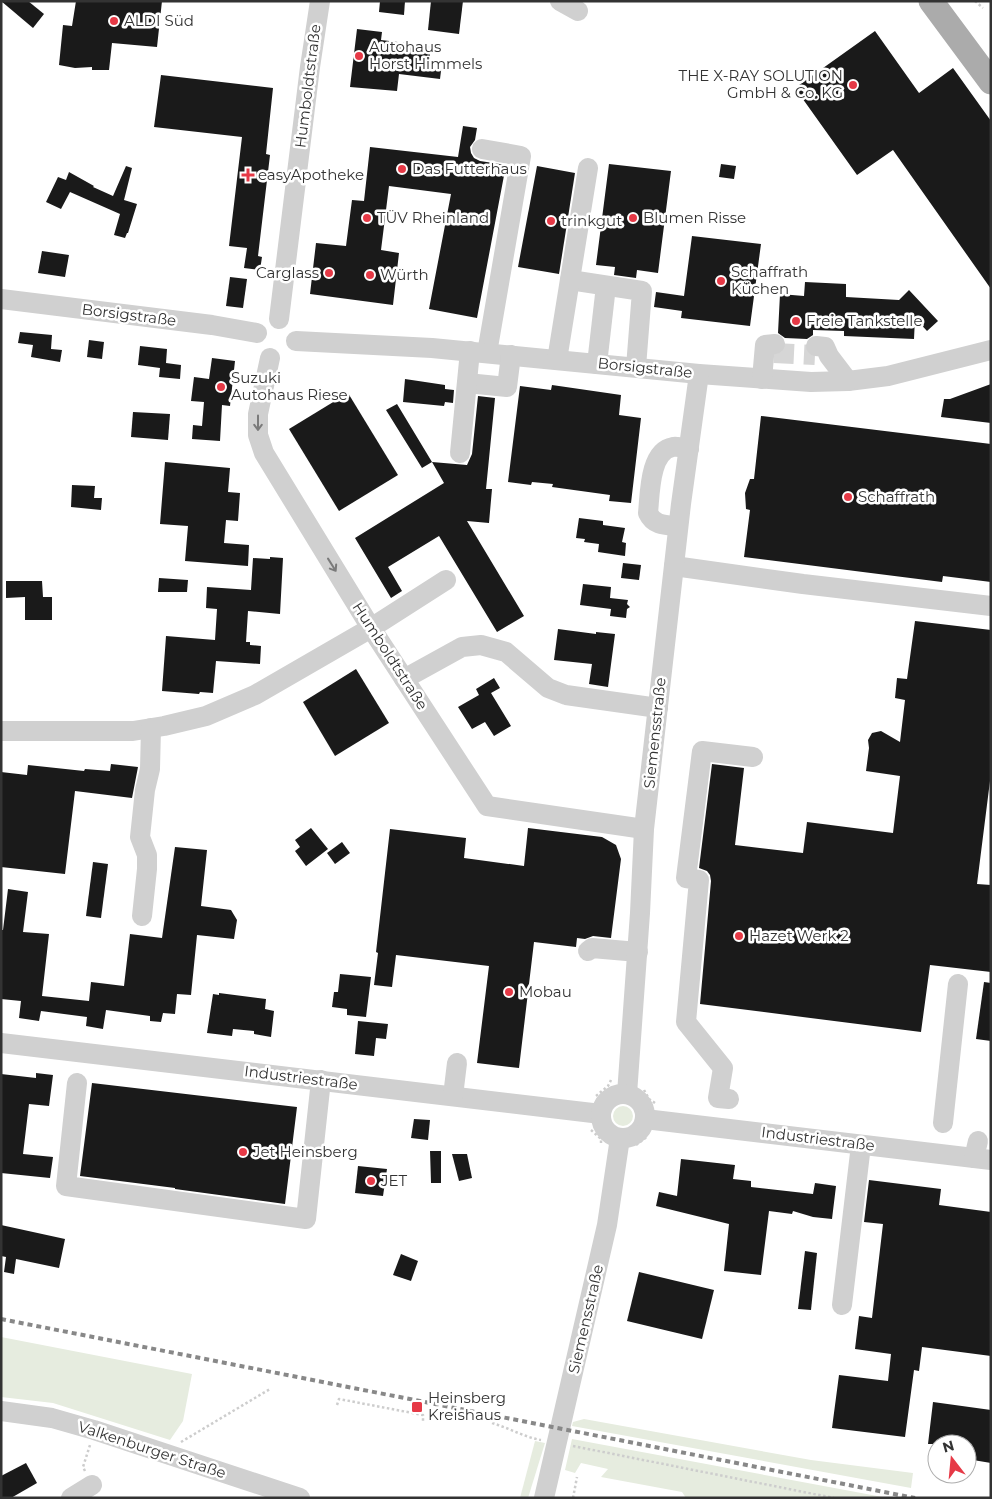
<svg xmlns="http://www.w3.org/2000/svg" width="992" height="1499" viewBox="0 0 992 1499" font-family="Montserrat,sans-serif">
<style>
.green{fill:#e6ecdf}
.building{fill:#1a1a1a}
.lines{fill:none;stroke-linecap:round;stroke-linejoin:round}
.minor-tunnel{stroke:#d6d6d6;stroke-width:20;stroke-dasharray:20 10;stroke-linecap:butt}
.path{stroke:#cdcdcd;stroke-width:2.5;stroke-dasharray:2.5 2.5;stroke-linecap:butt}
.minor{stroke:#d0d0d0;stroke-width:20}
.major{stroke:#ababab;stroke-width:25}
.rail{stroke:#888;stroke-width:4;stroke-dasharray:5 4;stroke-linecap:butt}
.oneway{stroke:#7a7a7a}
.poi-dot{fill:#e63946;stroke:#fff;stroke-width:2}
.labels{text-anchor:middle;stroke-width:5;stroke-linejoin:round;paint-order:stroke}
.poi-label{font-size:15px;fill:#333;stroke:#fff;text-anchor:start}
.street-label{font-size:15px;fill:#333;stroke:#fff}
</style>
<rect width="100%" height="100%" fill="#fff"/>
<g class="green">
<circle cx="623" cy="1116" r="10"/>
<polygon points="1,1337 192,1374 183,1421 170,1440 53,1403 1,1397"/>
<polygon points="584,1419 811,1460 913,1473 911,1488 572,1426 573,1422"/>
<polygon points="572,1439 888,1498 686,1498 682,1492 601,1477 608,1469 581,1463 575,1473 565,1470"/>
<polygon points="535,1441 545,1443 528,1498 520,1498"/>
</g>
<g class="building">
<polygon points="1,1 28,1 44,14 33,28"/>
<polygon points="76,1 162,1 157,47 112,43 109,70 92,70 92,67 75,68 59,65 63,25 72,26"/>
<polygon points="380,1 405,1 404,15 379,12"/>
<polygon points="431,1 463,1 459,34 428,30"/>
<polygon points="357,29 382,32 381,40 431,46 429,61 442,63 440,79 399,74 397,91 350,87"/>
<polygon points="875,31 919,93 953,68 991,121 991,289 893,150 857,175 795,88"/>
<polygon points="161,75 273,88 266,154 270,155 258,256 262,257 260,270 244,268 247,248 229,246 242,137 154,127"/>
<polygon points="463,126 477,128 475,140 470,147 471,153 474,158 480,161 506,165 477,318 429,309 451,194 389,186 381,250 399,253 393,305 310,294 316,243 346,246 352,200 364,201 370,147 458,157"/>
<polygon points="609,164 671,171 658,273 637,270 636,278 614,275 615,267 596,265"/>
<polygon points="721,164 736,166 734,179 719,177"/>
<polygon points="126,166 132,168 124,200 137,204 128,233 127,233 125,238 114,235 120,214 70,192 61,209 46,202 58,177 66,180 69,172 94,186 93,187 113,196"/>
<polygon points="537,166 575,173 559,274 518,267"/>
<polygon points="692,236 761,244 750,326 681,318 682,311 654,307 656,292 684,296"/>
<polygon points="42,251 69,255 65,277 38,273"/>
<polygon points="230,277 247,279 243,308 226,306"/>
<polygon points="805,282 846,284 846,297 899,300 909,290 938,321 927,331 915,318 914,339 844,336 844,331 813,330 813,335 807,339 785,338 778,333 780,294 804,296"/>
<polygon points="20,332 52,335 51,349 62,350 60,362 31,357 33,345 18,343"/>
<polygon points="89,340 104,342 102,359 87,357"/>
<polygon points="140,346 167,349 166,363 181,365 180,379 159,377 160,368 138,365"/>
<polygon points="212,358 235,361 230,406 222,405 220,441 192,439 193,425 202,426 204,402 191,401 194,377 209,379"/>
<polygon points="405,379 445,385 445,389 454,390 453,403 445,402 444,406 403,402"/>
<polygon points="991,384 991,423 941,417 944,399 950,399"/>
<polygon points="552,385 621,395 619,415 641,418 631,503 609,501 610,495 552,487 553,484 532,482 531,485 508,482 520,386 551,390"/>
<polygon points="348,393 398,475 339,511 289,429"/>
<polygon points="478,396 495,398 486,489 492,489 489,523 467,521 524,616 497,632 439,536 388,567 402,591 391,598 355,538 444,483 432,462 422,468 386,410 397,404 432,462 467,465 472,454"/>
<polygon points="133,412 170,414 168,440 131,437"/>
<polygon points="761,416 991,444 991,582 943,576 942,582 744,557 750,510 746,509 745,493 750,479 754,479"/>
<polygon points="165,462 230,468 228,492 240,493 238,521 226,520 224,543 249,545 248,566 185,561 188,526 160,524"/>
<polygon points="72,485 95,486 94,498 102,498 101,510 71,507"/>
<polygon points="579,518 603,521 603,525 625,528 622,542 626,543 625,556 598,552 599,544 584,542 585,539 576,538"/>
<polygon points="270,557 283,558 280,614 248,611 246,642 250,642 250,645 261,646 260,664 216,661 213,693 200,692 199,694 162,691 166,636 215,640 217,609 206,608 207,587 251,590 253,558 270,559"/>
<polygon points="623,563 641,565 639,580 621,578"/>
<polygon points="159,578 188,580 187,592 158,592"/>
<polygon points="6,581 42,581 43,597 52,597 52,620 25,620 25,597 6,598"/>
<polygon points="583,584 611,587 610,598 628,600 627,604 630,607 627,609 626,618 610,616 611,609 580,605"/>
<polygon points="915,621 991,630 991,773 977,884 991,885 991,972 930,965 921,1032 700,1004 711,881 710,875 707,871 699,868 712,764 744,768 735,845 803,853 807,822 893,833 900,776 866,771 869,748 868,740 872,733 881,731 900,742 905,700 895,698 897,678 907,679"/>
<polygon points="558,629 596,634 596,632 615,634 608,687 589,684 592,664 554,660"/>
<polygon points="356,669 389,723 335,756 303,702"/>
<polygon points="494,678 500,688 491,693 511,726 494,736 485,722 472,729 458,707 479,695 476,689"/>
<polygon points="111,764 138,767 132,798 75,791 65,874 1,867 1,772 27,775 28,765 84,771 85,769 110,771"/>
<polygon points="311,828 328,849 306,866 295,851 300,847 295,840"/>
<polygon points="528,828 602,837 616,845 621,859 611,938 593,936 585,939 577,938 576,947 534,942 519,1068 477,1063 489,966 396,955 392,987 374,985 378,953 376,952 390,829 466,838 464,858 524,866"/>
<polygon points="342,842 350,853 335,864 327,853"/>
<polygon points="175,847 207,850 201,906 231,910 237,920 234,939 197,935 191,995 177,994 175,1014 163,1013 161,1022 150,1021 150,1016 106,1010 103,1029 86,1026 87,1017 41,1011 39,1021 19,1018 21,1001 1,999 1,930 3,930 8,889 28,892 23,932 49,934 42,996 89,1001 91,982 124,986 130,934 162,938"/>
<polygon points="93,862 108,864 101,918 86,916"/>
<polygon points="340,974 371,977 366,1017 347,1015 347,1009 332,1007 334,992 338,992"/>
<polygon points="984,982 991,983 991,1041 976,1039"/>
<polygon points="219,993 266,999 265,1009 274,1011 271,1037 254,1034 254,1031 233,1029 232,1036 207,1033 213,994 219,995"/>
<polygon points="358,1021 388,1024 386,1039 376,1038 374,1056 355,1054"/>
<polygon points="36,1073 53,1075 49,1106 29,1104 23,1154 53,1157 50,1178 1,1173 1,1074 36,1078"/>
<polygon points="92,1083 297,1107 285,1204 175,1189 175,1188 80,1176"/>
<polygon points="414,1119 430,1120 428,1140 411,1138"/>
<polygon points="430,1151 441,1151 441,1183 431,1183"/>
<polygon points="452,1154 467,1154 472,1178 459,1181"/>
<polygon points="681,1159 735,1165 733,1179 751,1181 751,1187 813,1194 815,1183 836,1186 832,1219 813,1217 793,1211 792,1214 769,1211 761,1275 724,1271 729,1224 656,1206 659,1192 677,1196"/>
<polygon points="358,1166 387,1169 383,1196 355,1193"/>
<polygon points="869,1180 941,1189 939,1205 991,1212 991,1356 922,1347 919,1371 914,1370 905,1437 832,1428 839,1375 888,1381 891,1354 855,1349 859,1316 872,1318 883,1224 864,1222"/>
<polygon points="1,1225 65,1239 59,1268 16,1259 14,1274 4,1272 6,1257 1,1256"/>
<polygon points="805,1251 817,1253 811,1310 798,1309"/>
<polygon points="401,1254 418,1261 411,1281 393,1275"/>
<polygon points="639,1272 714,1290 702,1339 627,1321"/>
<polygon points="933,1402 991,1410 991,1463 967,1459 967,1444 928,1444"/>
<polygon points="26,1463 37,1483 11,1498 1,1498 1,1476"/>
</g>
<g class="lines">
<polyline class="minor-tunnel" points="774,353 815,355"/>
<g class="path">
<polyline points="975,1 983,8"/>
<polyline points="644,1090 649,1099 655,1103"/>
<polyline points="596,1096 608,1086 611,1080"/>
<polyline points="591,1130 601,1139 601,1143"/>
<polyline points="636,1145 648,1136"/>
<polyline points="337,1405 339,1399 423,1415 423,1421"/>
<path d="M492 1423C509 1428 524 1437 541 1440"/>
<polyline points="181,1442 270,1389"/>
<polyline points="573,1446 834,1498"/>
<polyline points="85,1471 83,1467 90,1445"/>
<polyline points="573,1498 577,1477"/>
</g>
<g class="minor">
<polyline points="560,1 578,11"/>
<polyline points="482,149 521,156 487,353"/>
<polyline points="570,280 642,291 636,367"/>
<polyline points="1,299 212,325 257,333"/>
<polyline points="279,319 310,67 320,1"/>
<polyline points="296,341 432,348 699,374 811,382 848,381 888,376 991,350"/>
<polyline points="816,346 825,347 829,356 848,381"/>
<polyline points="270,358 258,414 258,435 264,453 371,628 487,806 644,829"/>
<polyline points="557,360 588,168"/>
<polyline points="597,364 606,286"/>
<polyline points="762,379 765,345 775,344"/>
<polyline points="467,383 507,387 511,355"/>
<polyline points="460,453 470,351"/>
<path d="M678 526C666 525 654 526 648 513 650 495 649 451 673 447 677 446 684 448 689 449"/>
<polyline points="674,566 803,584 991,606"/>
<polyline points="404,679 462,647 481,645 506,652 548,688 566,695 658,708"/>
<polyline points="1,731 133,731 164,726 206,716 255,695 371,628 446,580"/>
<polyline points="142,916 147,869 147,855 140,837 145,790 150,769 151,728"/>
<polyline points="588,951 592,948 638,952"/>
<polyline points="1,1043 601,1114"/>
<polyline points="77,1083 66,1186 306,1219 321,1080"/>
<polyline points="627,1094 640,913 644,829 681,504 699,374"/>
<circle cx="623" cy="1116" r="22"/>
<polyline points="453,1096 457,1063"/>
<polyline points="729,1099 718,1098 723,1068 686,1022 699,880 686,878 702,751 753,757"/>
<polyline points="645,1119 991,1160"/>
<polyline points="943,1123 958,984"/>
<polyline points="974,1158 978,1141"/>
<polyline points="842,1305 861,1145"/>
<polyline points="1,1411 52,1418 94,1430 300,1498"/>
<polyline points="71,1498 92,1485"/>
<polyline points="544,1498 607,1225 620,1138"/>
</g>
<polyline class="major" points="931,1 991,82"/>
<polyline class="rail" points="1,1319 915,1498"/>
</g>
<defs><path id="oneway-shaft" d="M-6 0H5M1.5-3L5.5 0L1.5 3" fill="none" stroke-width="1.6" stroke-linecap="round" stroke-linejoin="round" transform="scale(1.25)"/></defs>
<g class="oneway">
<use href="#oneway-shaft" transform="translate(258 423) rotate(90)"/>
<use href="#oneway-shaft" transform="translate(332 565) rotate(58)"/>
</g>
<g class="poi-dot">
<circle cx="114" cy="21" r="5"/>
<circle cx="359" cy="56" r="5"/>
<circle cx="853" cy="85" r="5"/>
<circle cx="402" cy="169" r="5"/>
<path d="M245.5 167.5h5v5h5v5h-5v5h-5v-5h-5v-5h5z"/>
<circle cx="367" cy="218" r="5"/>
<circle cx="633" cy="218" r="5"/>
<circle cx="551" cy="221" r="5"/>
<circle cx="329" cy="273" r="5"/>
<circle cx="370" cy="275" r="5"/>
<circle cx="721" cy="281" r="5"/>
<circle cx="796" cy="321" r="5"/>
<circle cx="221" cy="387" r="5"/>
<circle cx="848" cy="497" r="5"/>
<circle cx="739" cy="936" r="5"/>
<circle cx="509" cy="992" r="5"/>
<circle cx="243" cy="1152" r="5"/>
<circle cx="371" cy="1181" r="5"/>
<rect x="411" y="1401" width="12" height="12" rx="2.5"/>
</g>
<g class="labels">
<g class="poi-label">
<text x="124" y="26">ALDI Süd</text>
<text x="369" y="52">Autohaus<tspan x="369" dy="17">Horst Himmels</tspan></text>
<text x="843" y="81" text-anchor="end">THE X-RAY SOLUTION<tspan x="843" dy="17">GmbH &amp; Co. KG</tspan></text>
<text x="412" y="174">Das Futterhaus</text>
<text x="258" y="180">easyApotheke</text>
<text x="377" y="223">TÜV Rheinland</text>
<text x="643" y="223">Blumen Risse</text>
<text x="561" y="226">trinkgut</text>
<text x="731" y="277">Schaffrath<tspan x="731" dy="17">Küchen</tspan></text>
<text x="319" y="278" text-anchor="end">Carglass</text>
<text x="380" y="280">Würth</text>
<text x="806" y="326">Freie Tankstelle</text>
<text x="231" y="383">Suzuki<tspan x="231" dy="17">Autohaus Riese</tspan></text>
<text x="858" y="502">Schaffrath</text>
<text x="749" y="941">Hazet Werk 2</text>
<text x="519" y="997">Mobau</text>
<text x="253" y="1157">Jet Heinsberg</text>
<text x="381" y="1186">JET</text>
<text x="428" y="1403">Heinsberg<tspan x="428" dy="17">Kreishaus</tspan></text>
</g>
<g class="street-label">
<text transform="translate(308 86) rotate(-83)" y="5">Humboldtstraße</text>
<text transform="translate(129 315) rotate(7)" y="5">Borsigstraße</text>
<text transform="translate(645 368) rotate(6)" y="5">Borsigstraße</text>
<text transform="translate(390 656) rotate(57)" y="5">Humboldtstraße</text>
<text transform="translate(655 733) rotate(-84)" y="5">Siemensstraße</text>
<text transform="translate(301 1078) rotate(7)" y="5">Industriestraße</text>
<text transform="translate(818 1139) rotate(7)" y="5">Industriestraße</text>
<text transform="translate(586 1319) rotate(-77)" y="5">Siemensstraße</text>
<text transform="translate(152 1450) rotate(18)" y="5">Valkenburger Straße</text>
</g>
</g>
<rect width="992" height="1499" fill="none" stroke="#333333" stroke-width="5"/>
<g transform="translate(952 1459) rotate(344)"><circle r="24" fill="#ffffff" stroke="#adadad"/>
<path d="M0-4L9 19L0 12L-9 19Z" fill="#e63946"/>
<text y="-8" font-size="14" font-weight="bold" text-anchor="middle" fill="#333333">N</text>
</g>
</svg>
